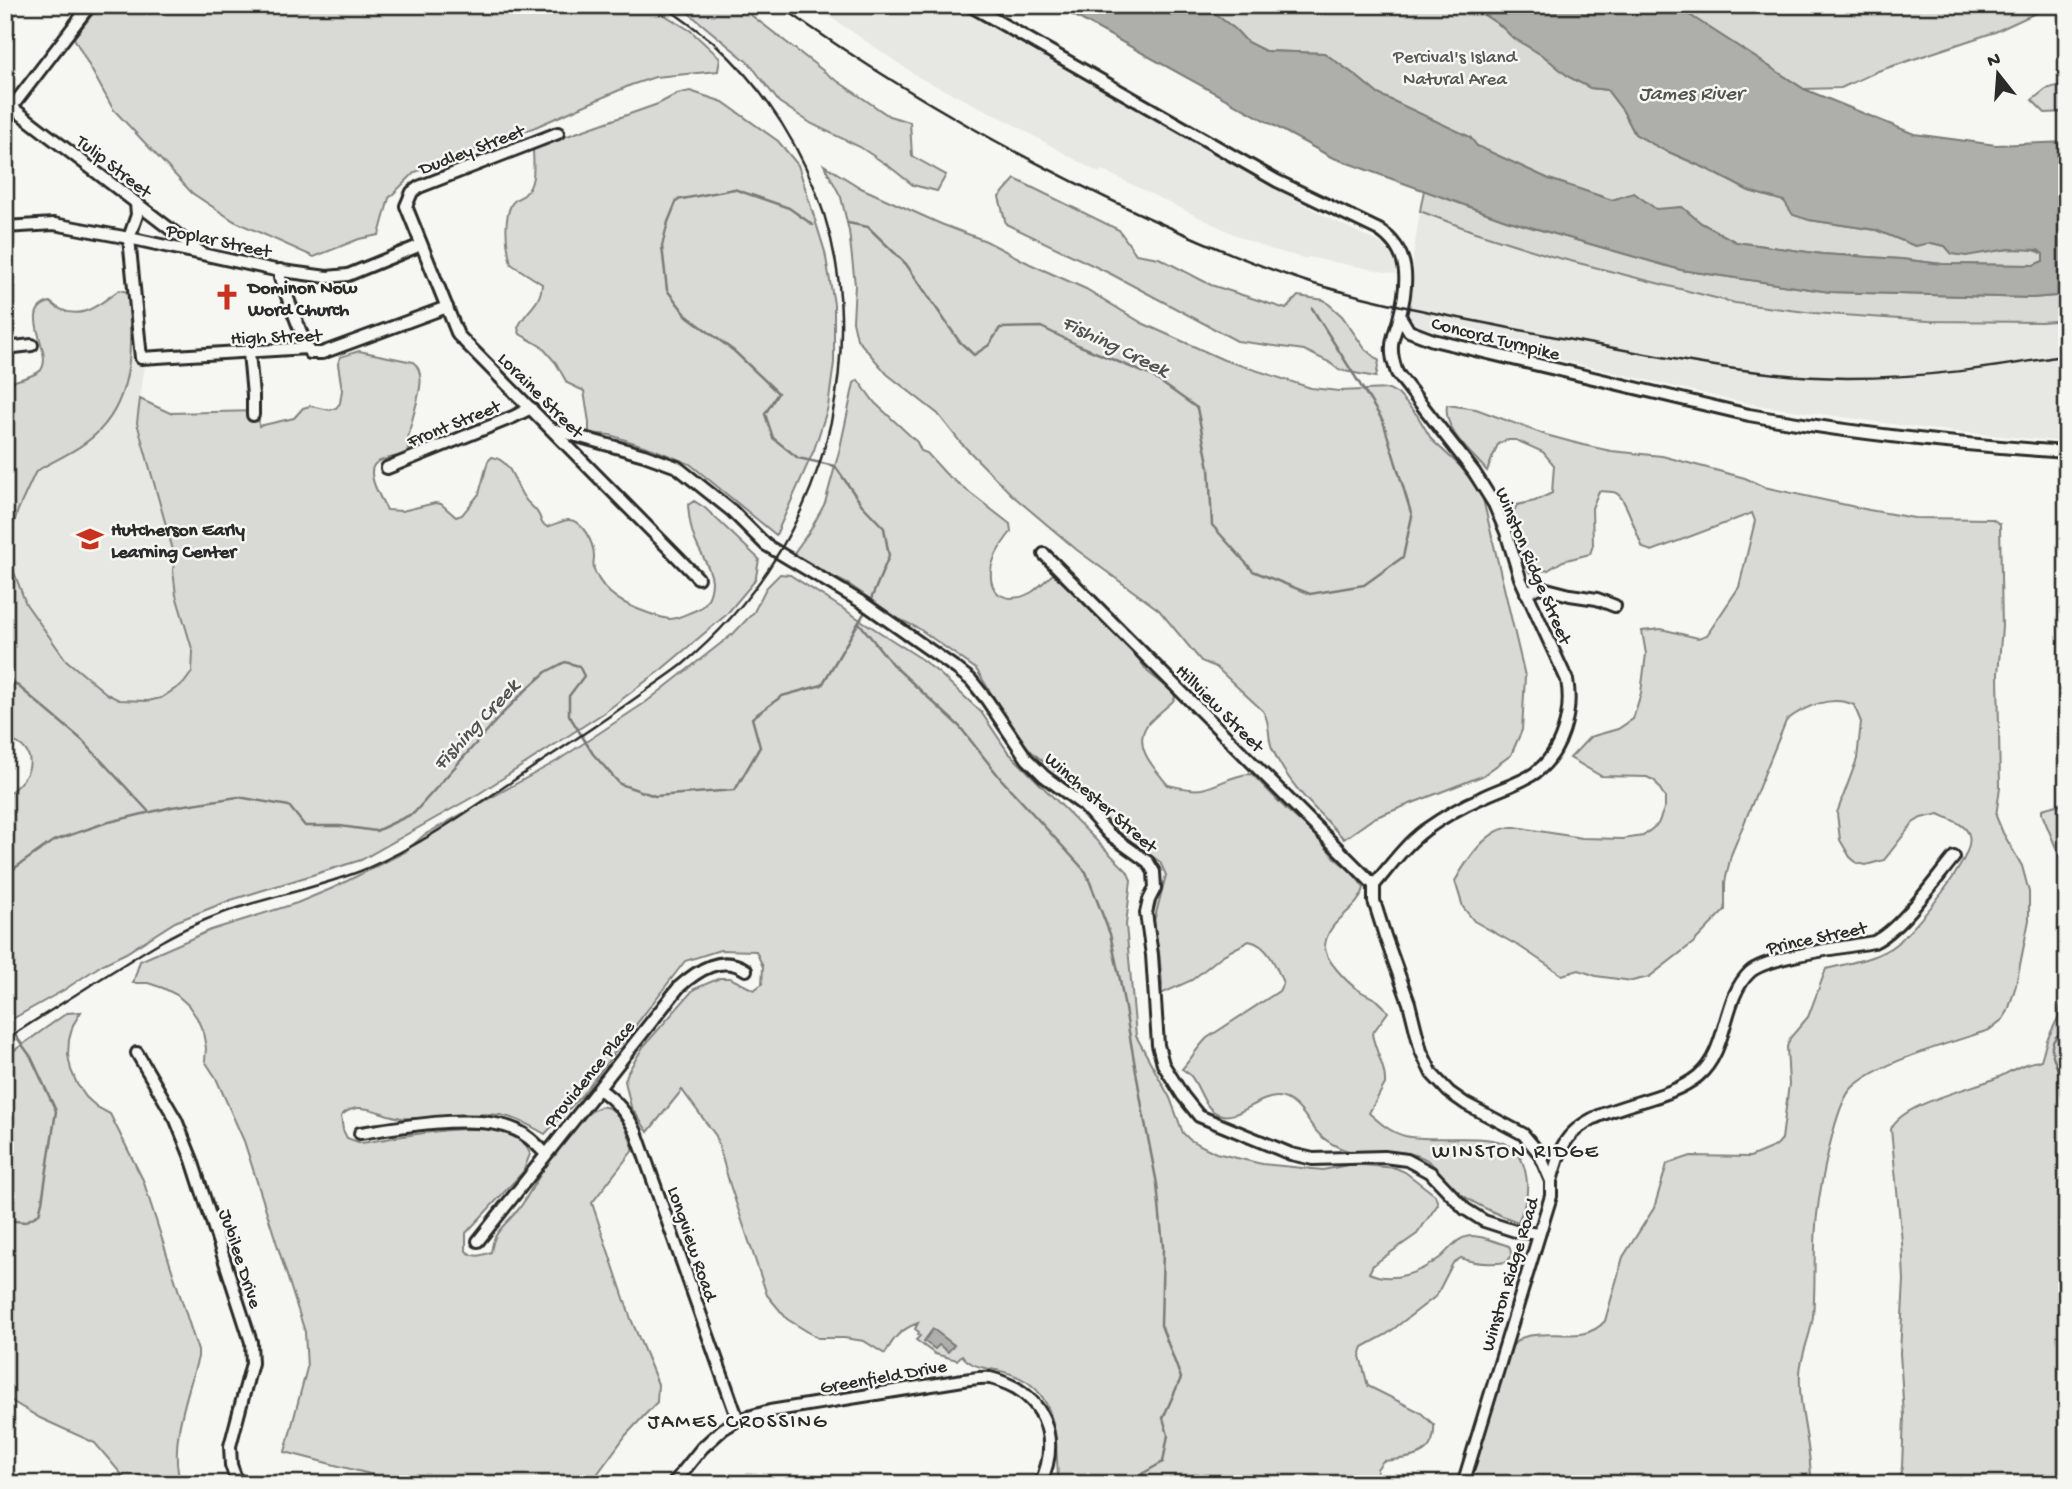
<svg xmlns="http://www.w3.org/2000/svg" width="2072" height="1489" viewBox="0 0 2072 1489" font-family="'Gochi Hand',sans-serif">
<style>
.built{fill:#e7e7e3}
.green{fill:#d9d9d5;stroke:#828280;stroke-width:2}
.water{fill:#aeaeab;stroke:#7a7a78;stroke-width:2}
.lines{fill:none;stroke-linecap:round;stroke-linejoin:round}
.stream{stroke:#7a7a78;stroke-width:2.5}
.minor-casing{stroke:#2b2b2b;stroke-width:16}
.minor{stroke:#f6f6f2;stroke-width:10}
.rail{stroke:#2b2b2b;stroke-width:2.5}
.labels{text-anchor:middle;stroke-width:5;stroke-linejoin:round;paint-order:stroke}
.park-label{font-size:19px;fill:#565656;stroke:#f6f6f2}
.street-label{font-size:19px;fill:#2b2b2b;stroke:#f6f6f2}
.poi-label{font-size:19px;font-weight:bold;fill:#2b2b2b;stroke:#f6f6f2;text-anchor:start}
.water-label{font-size:21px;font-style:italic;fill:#525251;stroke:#f6f6f2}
.neighbourhood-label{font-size:21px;letter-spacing:2px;fill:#2b2b2b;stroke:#f6f6f2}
</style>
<rect width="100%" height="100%" fill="#f6f6f2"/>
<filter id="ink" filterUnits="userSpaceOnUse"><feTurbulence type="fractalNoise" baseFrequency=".0143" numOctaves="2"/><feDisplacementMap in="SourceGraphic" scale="14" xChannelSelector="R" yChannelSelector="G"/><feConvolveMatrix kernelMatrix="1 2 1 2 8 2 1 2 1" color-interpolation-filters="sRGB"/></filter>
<g filter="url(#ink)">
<g class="built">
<polygon points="813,5 957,5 1319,213 1380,243 1386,248 1394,258 1396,274 1308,257 1307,259 1270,249 1244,239 1102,170 1099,173 1006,120 920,78"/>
<polygon points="1420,211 1475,232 1551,256 1735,303 1814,313 1928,321 2041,322 2067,320 2067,442 1928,429 1763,406 1731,400 1418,326 1411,320 1408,310 1414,276 1413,257"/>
<polygon points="129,359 145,362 137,423 175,557 173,570 176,595 193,652 192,672 184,683 161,698 148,701 119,700 107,694 66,659 26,604 11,564 10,550 12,529 18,510 35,473 128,376"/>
</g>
<g class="green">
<polygon points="100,5 648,5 691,31 720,58 718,71 655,77 631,85 524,132 415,172 389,198 379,235 359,239 314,257 234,221 192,193 113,109 74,38"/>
<polygon points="679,5 738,5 830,76 889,116 910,122 912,156 946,175 937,191 913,185 890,167 860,147 812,124 779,102 750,64"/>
<path d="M1203 5H1469L1501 26 1512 37 1545 57 1569 77 1590 88 1607 90 1623 111 1635 134 1662 149 1705 168 1749 191 1784 201 1809 220 1876 230 1915 246 1931 243 1945 246 1953 254C1976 257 2025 241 2043 254V261L2034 265 1942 264 1901 259 1822 254 1736 242 1701 223 1682 207 1656 210 1634 193 1612 200 1549 179 1477 146 1470 137 1378 94 1355 75 1324 53 1265 51 1247 42 1235 29Z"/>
<polygon points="1674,5 2053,5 1995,32 1878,71 1841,88 1804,89"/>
<polygon points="2067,83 2067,112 2045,113 2032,100 2046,89"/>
<path d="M690 91 723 102 778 141 798 165 825 252 834 304V363L828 407 814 450 776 535 690 464 653 449 610 435 589 433V422L584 391 567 383 556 363 542 347 520 334 518 328C524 311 541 306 542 284L511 264C507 247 503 222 511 205 514 199 518 199 524 195 537 184 533 163 533 148L658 104 677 94Z"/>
<path d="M824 165 861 188 941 224 986 241 1030 264 1086 289 1142 323 1224 360 1311 388 1339 391 1389 389 1398 394 1417 415 1432 440 1460 466 1482 495 1525 676 1522 730 1511 755 1482 776 1374 818 1344 839C1318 811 1287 784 1272 748 1267 736 1271 723 1263 711L1216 667 1201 661 1159 610 1077 550 1012 495 961 443 938 414 887 374 857 339 853 321 855 285 849 231 841 197Z"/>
<polygon points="1015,179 1119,230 1136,254 1159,258 1211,285 1286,309 1298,296 1324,300 1342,316 1365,349 1379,361 1376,377 1339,370 1329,362 1304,350 1237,341 1111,274 1006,224 999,197"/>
<polygon points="1424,190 1506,220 1681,270 1830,292 2032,298 2067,295 2067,320 2041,322 1928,321 1814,313 1735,303 1551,256 1475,232 1420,211"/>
<path d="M119 290 128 292C132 339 135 394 99 431 83 448 59 458 40 469L35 473 18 510 12 529 10 550 11 564 26 604 66 660 107 694 119 700 148 701 161 698 184 683 192 672 193 652 176 595 173 570 175 557 137 423 140 399 170 413 258 411 259 426 294 418 303 408 310 406 330 410 336 408 340 403 342 390 338 364 340 357 359 351 413 362C435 379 401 429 409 454 399 456 384 458 376 463 364 473 382 500 387 510L402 511 435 503 441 504 456 517 462 515 479 494 488 461 492 457C511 460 514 482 523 496 531 509 537 506 542 523L547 527C553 525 561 521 568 520 582 519 594 544 594 556 594 562 592 566 595 572 605 595 625 605 648 613 655 615 662 618 669 619 677 619 686 614 694 611 706 607 712 595 712 581 711 569 703 557 698 547 691 534 689 519 688 505L694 501 705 508 759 559 756 577 753 583 726 615 662 669 605 712 480 793 361 860 231 900 175 922 126 953 103 964 64 990 5 1023V797C12 790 25 781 28 771 34 755 22 740 5 741V384C13 381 36 376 41 370 54 352 17 310 50 302 76 325 96 307 119 290Z"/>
<path d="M858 380 875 403 917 442 921 451 927 453 946 474 1010 524 1011 532C1003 542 992 558 991 571 989 598 1011 604 1032 592 1039 587 1046 580 1053 574L1124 639 1148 672 1174 693 1175 698 1172 702C1164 709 1154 717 1147 725 1132 747 1155 769 1168 785 1179 787 1191 791 1202 789 1220 785 1234 774 1252 774L1286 809 1312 832 1337 860 1352 872 1364 888C1358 912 1327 919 1325 946 1324 959 1347 982 1357 989 1371 999 1377 996 1388 1012L1372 1034C1375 1051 1386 1067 1385 1084L1369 1113C1380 1123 1390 1132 1405 1136 1434 1143 1490 1131 1512 1147 1519 1152 1523 1162 1525 1170 1530 1190 1526 1204 1518 1222 1494 1213 1472 1204 1452 1187 1444 1179 1437 1166 1427 1160 1400 1143 1365 1161 1338 1147 1332 1144 1325 1140 1320 1135 1307 1123 1299 1099 1278 1097 1257 1096 1238 1122 1218 1114 1203 1108 1200 1086 1190 1075 1188 1073 1185 1071 1182 1069 1191 1059 1197 1048 1207 1038L1279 991 1283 983C1277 968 1268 944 1249 941L1223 955 1192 980 1161 994 1162 984 1159 952 1154 930V921L1166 875 1160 862 1122 835 1082 794 1032 752 1019 738 976 669 918 628 899 619 850 585 795 558 794 553 811 529 825 503 840 448 854 383Z"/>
<path d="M1447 405 1476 409 1546 435 1583 445 1611 451 1662 456 1745 478 1764 487 1869 510 1914 518 1992 519 2000 524 2002 627 1998 674 2000 787 1996 816 2003 833 2022 866 2029 892V920L2016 985 2008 1011 2003 1019 1989 1030C1951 1043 1880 1061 1852 1088 1835 1104 1820 1188 1817 1215 1813 1248 1816 1282 1813 1316 1811 1335 1801 1354 1800 1373 1798 1410 1812 1447 1811 1484H1470L1511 1347C1515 1343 1519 1338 1524 1337 1551 1328 1584 1345 1605 1321L1623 1257 1654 1208 1667 1164 1691 1156 1750 1157 1776 1146 1782 1139 1789 1084 1787 1047 1790 1038 1808 1017 1826 969C1848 963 1878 959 1896 944 1915 929 1976 858 1969 835 1966 824 1949 819 1939 814L1921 818 1913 823 1884 860 1866 865 1857 863 1850 857 1840 840 1837 813 1857 759 1861 722 1854 705C1832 695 1804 706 1786 721L1731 855 1725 882V910L1693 943 1649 977 1632 981 1596 976 1579 970 1562 975 1522 948 1474 921 1463 907 1455 881C1467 860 1488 826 1515 827L1582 838 1623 839 1643 836 1658 824 1665 806V797L1655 781 1647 777 1601 776 1570 758 1590 737 1618 729 1633 719 1641 693 1646 654 1642 631 1661 629 1698 638 1707 635 1739 587 1755 521 1752 513 1652 551 1643 548C1637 537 1626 497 1616 493 1612 491 1603 492 1599 491L1592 508 1593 545 1590 554 1563 561 1548 570 1530 573C1519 555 1504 525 1517 505L1535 501 1552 493 1554 465 1543 452 1516 440H1506L1498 444 1487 471C1472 453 1443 431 1447 405Z"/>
<path d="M780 574 790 575 917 656 939 673 981 712 1008 752 1127 871 1131 880 1126 925 1136 1036 1170 1098 1183 1133 1190 1140 1216 1153 1262 1164 1323 1170 1353 1164 1396 1168 1405 1172 1435 1195 1438 1204 1417 1234 1373 1265 1369 1273C1393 1284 1421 1272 1441 1257 1450 1249 1458 1236 1472 1236 1484 1236 1498 1243 1509 1246L1512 1255 1507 1262C1492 1264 1475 1264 1461 1258L1453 1263 1436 1296 1387 1334 1363 1347 1360 1356 1368 1386 1420 1412 1434 1425C1436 1459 1409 1458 1383 1461L1377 1469 1378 1484H1056L1058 1477C1055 1426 1056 1381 996 1370 984 1368 969 1366 962 1355L957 1360 935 1354 916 1340 920 1336 918 1334 919 1332 915 1329 918 1323C900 1330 894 1337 885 1354L864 1341 844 1338H818L787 1319 767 1295 730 1185 716 1136 682 1090 648 1132 631 1107 625 1081 628 1072 643 1047 694 989 720 978H730L754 990 762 984 763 967 756 951 720 950 685 961 582 1095 545 1134C531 1126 517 1118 500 1115 470 1111 433 1120 402 1118 381 1116 359 1098 341 1116L343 1130 347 1138 361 1143C398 1138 492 1116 522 1140 526 1144 528 1149 530 1154L523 1172 466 1233V1251C475 1258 480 1256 491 1252 492 1247 493 1241 495 1237 501 1225 516 1215 523 1203 534 1185 581 1103 605 1107 621 1109 630 1136 633 1150L592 1203 631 1319 658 1384 657 1402 626 1435 590 1484H408L285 1452 307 1368 305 1332 244 1141 216 1078 205 1061 206 1048 203 1032 197 1018 188 1005 177 995 163 988 148 983H133L140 961 211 930 297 903 333 888 405 852 424 835 557 761 646 702 734 633 754 612 766 588Z"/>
<polygon points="2067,802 2067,893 2064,867 2042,814 2042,809"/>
<path d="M2067 975V1484H1898L1902 1467 1904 1416 1900 1353 1904 1280 1902 1242 1891 1129C1900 1105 1968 1089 1991 1080 2002 1077 2011 1070 2021 1066 2027 1063 2035 1062 2041 1060L2047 1040 2058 1018Z"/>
<path d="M81 1012 73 1025 69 1040 68 1055 71 1070 77 1084 86 1097 97 1107 110 1114 143 1180 198 1351V1357C188 1395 168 1445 181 1484H132L128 1482 95 1443 40 1418 5 1397V1057L67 1013Z"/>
</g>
<g class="water">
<polygon points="1055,5 1203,5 1235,29 1247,42 1265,51 1324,53 1355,75 1378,94 1470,137 1477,146 1549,179 1612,200 1634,193 1656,209 1682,207 1701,223 1736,242 1822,254 1901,259 1942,264 2034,265 2043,261 2043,254 2038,250 2008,249 1966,256 1952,254 1945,246 1931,243 1915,246 1876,230 1809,220 1793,215 1784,201 1749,191 1705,168 1662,149 1635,134 1623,111 1607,90 1590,88 1569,77 1545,57 1512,37 1501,26 1469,5 1674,5 1804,89 1914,134 1996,145 2067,142 2067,295 2032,298 1830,292 1681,270 1506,220 1331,157"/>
<polygon points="933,1329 954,1345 948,1352 939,1345 935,1349 924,1341"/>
</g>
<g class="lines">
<g class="stream">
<polyline points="848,223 868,227 906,264 959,341 974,355 989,345 1000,328 1041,327 1078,345 1152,376 1197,408 1209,468 1212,525 1253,571 1310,594 1364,585 1403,557 1412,516 1383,421 1312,308"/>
<polyline points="813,225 789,208 734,189 677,200 668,222 662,246 667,290 687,316 734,351 778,393 765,414 773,438 798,458 835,466 862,505 884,528 889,556 869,604"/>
<polyline points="860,624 892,664 960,727 1001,779 1086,872 1110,934 1120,980 1143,1112 1157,1184 1163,1247 1161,1325 1181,1378 1163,1418 1168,1435 1163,1462 1124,1484"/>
<polyline points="5,675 82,740 149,812"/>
<polyline points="5,875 53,841 105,823 172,807 238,797 289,806 305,826 340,826 376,831 414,813 502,714 528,688 546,672 565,662 579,666 584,676 569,696 569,715 593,754 620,784 655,796 735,790 760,747 752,718 782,696 822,685 866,610"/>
<polyline points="5,1021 31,1057 56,1111 42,1202 39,1214 25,1222 5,1220"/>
<path d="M2067 1028C2040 1044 2056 1059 2062 1081 2066 1094 2061 1105 2067 1119"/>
</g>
<g class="minor-casing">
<g id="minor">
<path d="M969 5 1277 181 1379 230C1412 252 1408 285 1399 319 1397 328 1392 337 1392 346 1391 356 1394 364 1397 373L1474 472 1494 504 1506 532 1520 578 1567 680C1573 712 1562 753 1535 773 1519 784 1499 789 1481 798 1462 806 1442 818 1425 830 1405 845 1390 866 1374 885"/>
<polyline points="5,102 200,252"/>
<polyline points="5,116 90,5"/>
<polyline points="558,133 419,187 412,192 406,206 458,335 698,578"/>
<polyline points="136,203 137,215 129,238 141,358 307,348 310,353 322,353 447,307"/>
<polyline points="5,227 54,224 129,238 275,270 327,277 348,275 421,245"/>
<polyline points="280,270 280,278 307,348"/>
<path d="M1400 316 1409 331 1433 340 1749 415C1854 434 1960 445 2067 452"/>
<polyline points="5,348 32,345"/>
<polyline points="249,353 253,395 253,415"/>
<polyline points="552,429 644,455 677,467 732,511 766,545 863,603 957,669 971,680 987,700 1027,759 1044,776 1083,805 1109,834 1148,862 1154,872 1155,888 1149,900 1146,913 1152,955 1158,1045 1163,1064 1183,1096 1199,1116 1291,1154 1313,1159 1384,1157 1407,1160 1431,1173 1465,1209 1484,1221 1515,1231 1539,1234"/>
<polyline points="387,468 513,417 531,408"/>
<polyline points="1044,554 1374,885"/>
<polyline points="1526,593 1539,587 1570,595 1597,599 1615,606"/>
<polyline points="1374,885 1374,901 1385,936 1409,1003 1421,1051 1432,1074 1449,1092 1466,1104 1523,1134 1539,1153 1551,1181 1551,1196 1463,1484"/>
<polyline points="137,1053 176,1120 192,1160 251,1342 252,1363 230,1446 231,1465 238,1484"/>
<path d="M599 1089C616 1100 627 1113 636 1132L738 1420"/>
<path d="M360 1133C401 1127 478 1112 516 1130 528 1135 537 1145 546 1154"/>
<path d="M1551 1181C1554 1171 1557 1160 1561 1150 1582 1102 1659 1108 1698 1076 1729 1050 1722 998 1750 972 1768 956 1847 947 1874 942 1901 929 1934 881 1954 857"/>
<path d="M478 1241 679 987C698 970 722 954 746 970"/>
<path d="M673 1484 702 1448 723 1429 738 1420 770 1411 963 1380C972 1379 982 1377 990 1378 1000 1380 1008 1384 1016 1388 1051 1410 1057 1448 1040 1484"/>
</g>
</g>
<use href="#minor" class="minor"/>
<g class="rail">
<path d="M779 5C891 85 1011 154 1136 212 1194 239 1253 265 1314 284 1393 307 1475 321 1556 337 1652 355 1749 377 1848 378 1922 378 1994 368 2067 355"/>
<path d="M5 1040C40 1017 75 995 110 973 139 955 167 936 198 923 253 898 314 891 368 868 430 841 485 799 541 762 573 741 606 719 637 697 652 686 668 676 682 665 786 578 844 453 841 316 839 213 790 111 713 42 697 29 679 17 663 5"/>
</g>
</g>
</g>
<defs>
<g id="church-bare" transform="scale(2.1)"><path d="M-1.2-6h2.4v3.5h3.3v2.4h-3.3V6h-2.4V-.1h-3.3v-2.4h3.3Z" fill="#c8321e" stroke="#f6f6f2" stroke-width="2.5" paint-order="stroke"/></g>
<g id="school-bare" transform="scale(2.1)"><path d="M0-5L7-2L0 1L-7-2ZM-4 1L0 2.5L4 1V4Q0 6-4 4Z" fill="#c8321e" stroke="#f6f6f2" stroke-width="2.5" paint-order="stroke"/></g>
</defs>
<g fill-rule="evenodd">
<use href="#church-bare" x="227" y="297"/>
<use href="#school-bare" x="90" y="539"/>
</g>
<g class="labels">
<g class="park-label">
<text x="1455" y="62">Percival's Island<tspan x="1455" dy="22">Natural Area</tspan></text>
</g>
<g class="street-label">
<text transform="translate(471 148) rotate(-21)" y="7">Dudley Street</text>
<text transform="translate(115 165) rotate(38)" y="7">Tulip Street</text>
<text transform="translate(219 239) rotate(12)" y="7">Poplar Street</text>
<text transform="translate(276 335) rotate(-2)" y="7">High Street</text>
<text transform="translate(1496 337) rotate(14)" y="7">Concord Turnpike</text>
<text transform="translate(542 394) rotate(45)" y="7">Loraine Street</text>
<text transform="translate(453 422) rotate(-22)" y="7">Front Street</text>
<text transform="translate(1535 565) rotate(67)" y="7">Winston Ridge Street</text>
<text transform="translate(1221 707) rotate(45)" y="7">Hillview Street</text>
<text transform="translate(1102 801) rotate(41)" y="7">Winchester Street</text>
<text transform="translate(1816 936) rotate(-12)" y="7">Prince Street</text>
<text transform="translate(588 1073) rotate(-51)" y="7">Providence Place</text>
<text transform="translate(694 1243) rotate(71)" y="7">Longview Road</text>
<text transform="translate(242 1258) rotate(72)" y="7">Jubilee Drive</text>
<text transform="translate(1508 1274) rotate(-73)" y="7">Winston Ridge Road</text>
<text transform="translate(883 1375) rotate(-10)" y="7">Greenfield Drive</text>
</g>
<g class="poi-label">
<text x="248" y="293">Dominon Now<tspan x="248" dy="22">Word Church</tspan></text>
<text x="111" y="535">Hutcherson Early<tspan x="111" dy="22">Learning Center</tspan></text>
</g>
<g class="water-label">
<text x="1691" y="99">James River</text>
<text transform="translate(1116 345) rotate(26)" y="7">Fishing Creek</text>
<text transform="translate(475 724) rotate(-47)" y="7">Fishing Creek</text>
</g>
<g class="neighbourhood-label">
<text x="1516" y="1157">WINSTON RIDGE</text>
<text x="738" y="1427">JAMES CROSSING</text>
</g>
</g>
<rect width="2072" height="1489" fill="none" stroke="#f6f6f2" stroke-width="28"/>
<rect x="14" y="14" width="2044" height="1461" fill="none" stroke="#2b2b2b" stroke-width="2.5" filter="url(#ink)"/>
<g transform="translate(1998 74) rotate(343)" stroke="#f6f6f2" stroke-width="5" paint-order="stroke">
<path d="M0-5L12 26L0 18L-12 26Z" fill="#2b2b2b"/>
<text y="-10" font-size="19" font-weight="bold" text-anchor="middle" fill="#2b2b2b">N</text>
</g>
</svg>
